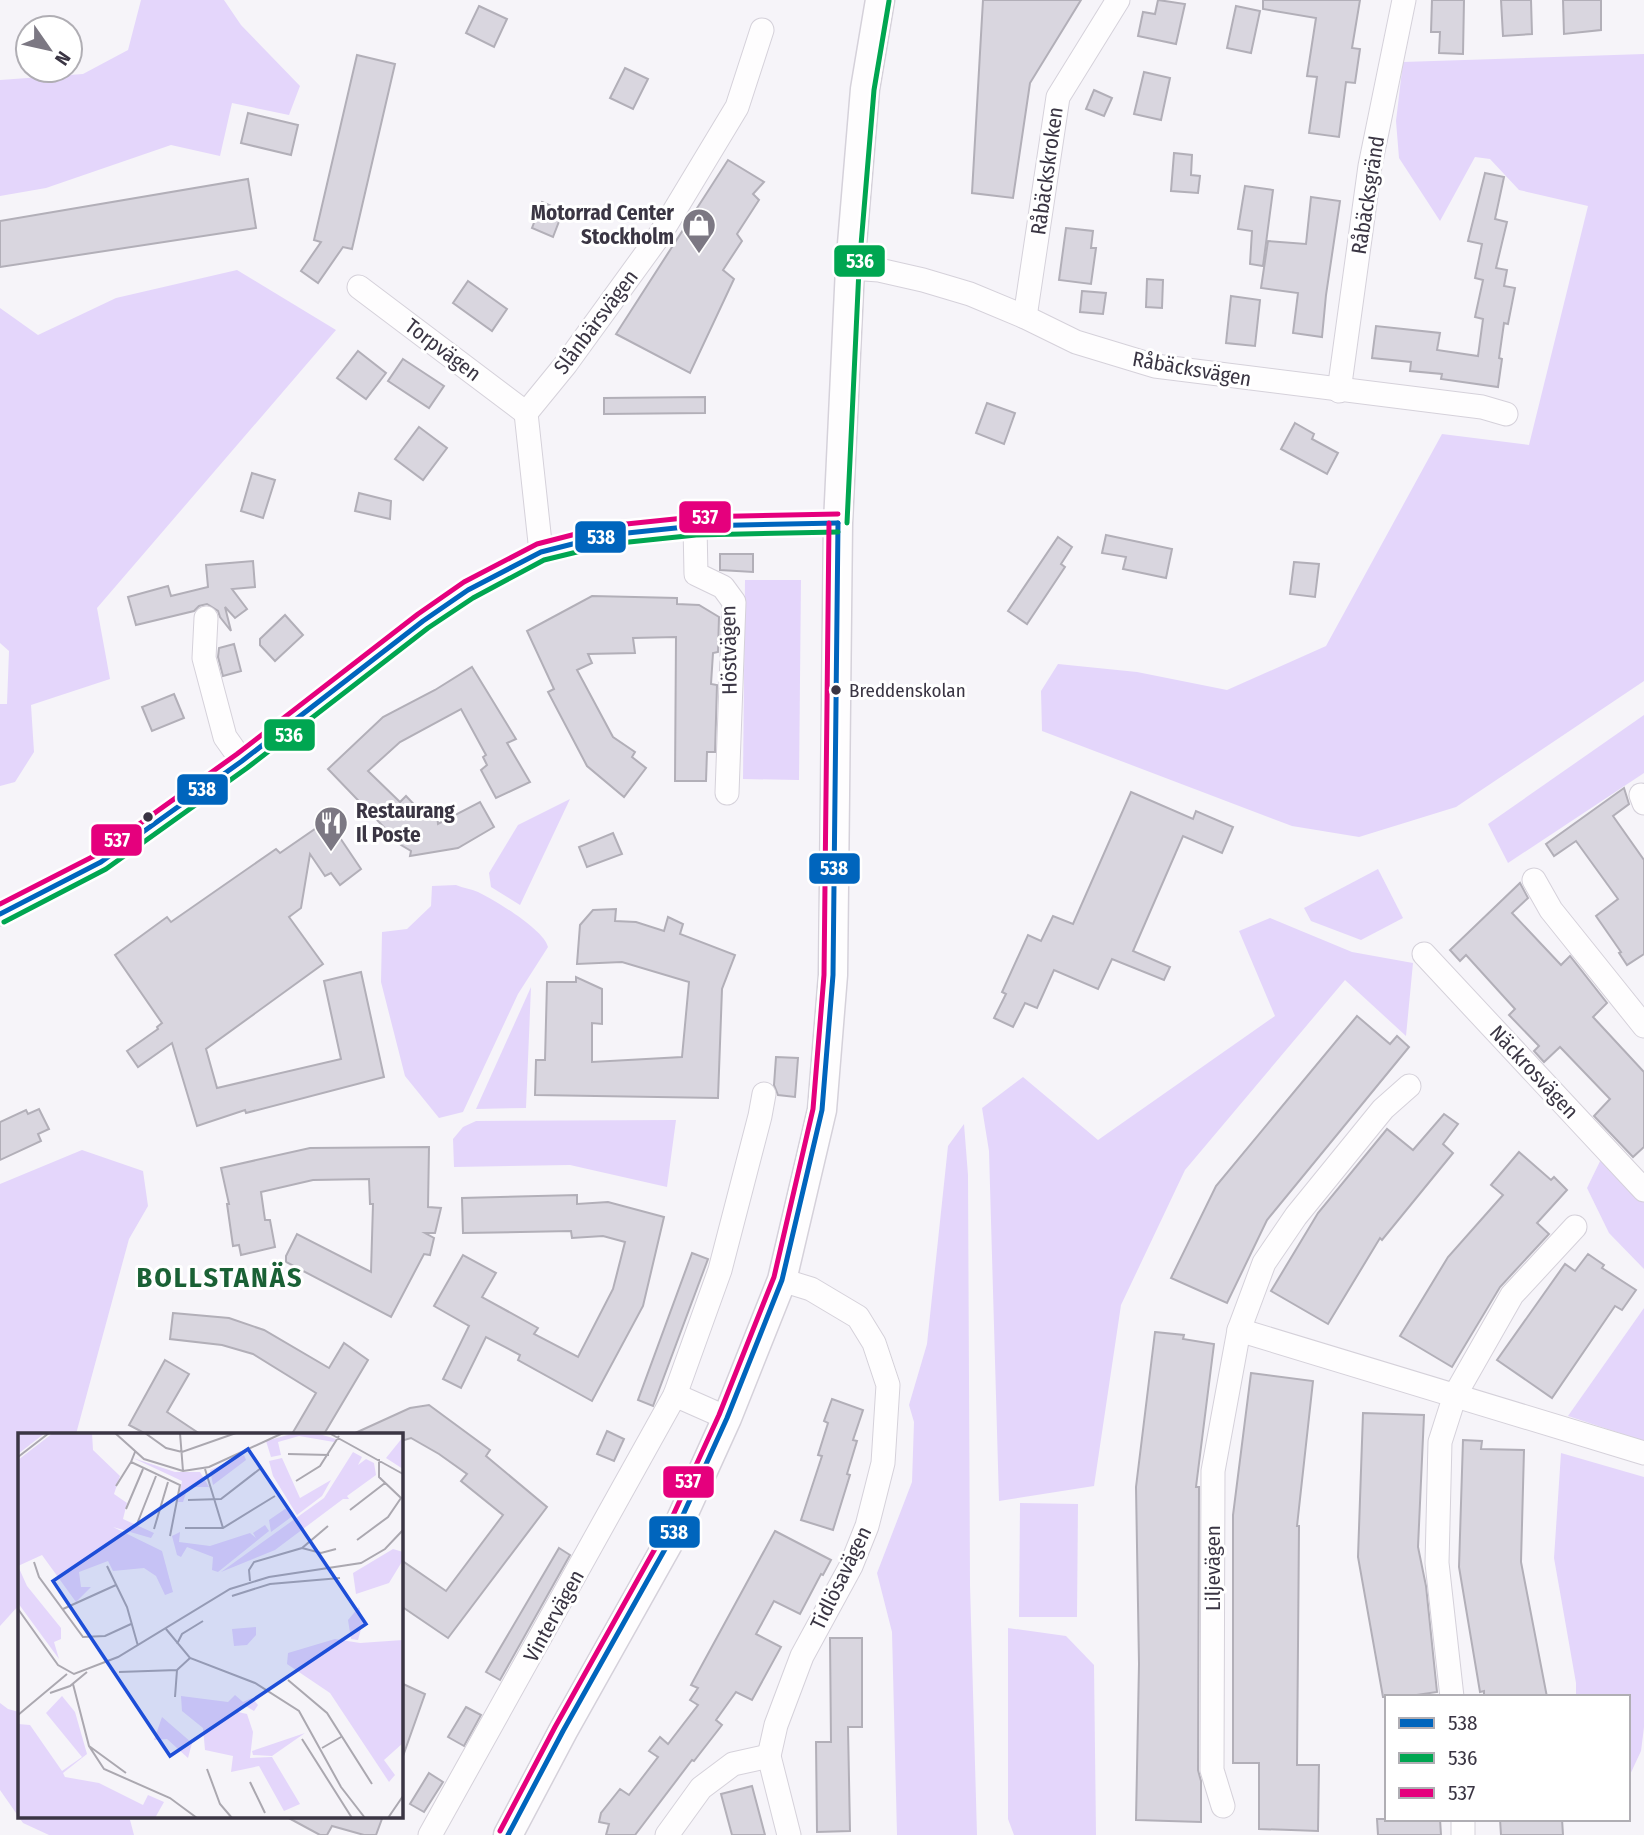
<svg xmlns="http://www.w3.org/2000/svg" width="1644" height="1835" viewBox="0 0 1644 1835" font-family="'Fira Sans Condensed',sans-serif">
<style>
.green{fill:#e4d6fb}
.building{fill:#d9d6df;stroke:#b2afb8;stroke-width:2}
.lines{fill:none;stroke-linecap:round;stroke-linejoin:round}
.minor-casing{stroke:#d5d1da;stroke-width:25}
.tertiary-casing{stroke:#d5d1da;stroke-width:31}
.minor{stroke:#fefdfe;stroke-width:23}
.tertiary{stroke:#fefdfe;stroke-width:28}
.bus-1-casing{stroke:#fff;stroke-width:10}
.bus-2-casing{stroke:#fff;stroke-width:10}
.bus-3-casing{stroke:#fff;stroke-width:10}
.bus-1{stroke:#0065bd;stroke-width:5}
.bus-2{stroke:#00a651;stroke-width:5}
.bus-3{stroke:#e5007d;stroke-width:5}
.bus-dot{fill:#3a3543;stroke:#fff;stroke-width:2.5}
.labels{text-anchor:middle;stroke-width:6;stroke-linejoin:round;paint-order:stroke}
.bus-label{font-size:19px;fill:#3a3543;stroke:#fff;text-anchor:start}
.street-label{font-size:21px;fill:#3a3543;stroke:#fff}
.poi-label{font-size:21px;font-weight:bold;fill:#3a3543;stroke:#fff;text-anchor:end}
.district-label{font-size:28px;font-weight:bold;letter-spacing:2px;fill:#1a6135;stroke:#fff}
.inset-road{fill:none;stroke:#aba8b0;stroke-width:2}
.view{fill:#1d4ed8;fill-opacity:0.15;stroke:#1d4ed8;stroke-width:3.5}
.inset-edge{fill:none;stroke:#3a3543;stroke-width:3.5}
.line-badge{stroke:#fff;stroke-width:2.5}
.badge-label{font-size:19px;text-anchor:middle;font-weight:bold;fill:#fff}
</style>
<rect width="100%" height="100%" fill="#f6f4f9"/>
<g class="green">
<polygon points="141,0 224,0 241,25 300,86 289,115 232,103 220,156 171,145 46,188 0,196 0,80 83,74 128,50"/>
<polygon points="1644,54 1644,681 1456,807 1359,837 1292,826 1042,731 1041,691 1058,664 1137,672 1227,690 1326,646 1442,434 1529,445 1588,206 1519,190 1490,159 1475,157 1440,221 1399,158 1396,121 1403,62"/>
<polygon points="237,270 336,330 97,608 110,679 31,705 34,752 15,782 0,786 0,704 7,704 9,651 0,643 0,308 38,335 116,298"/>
<polygon points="745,580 801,580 799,780 743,779"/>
<polygon points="1644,715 1644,773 1508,863 1488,824"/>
<polygon points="570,799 520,905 491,887 489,873 518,825"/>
<polygon points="1378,869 1403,918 1361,940 1311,921 1304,908"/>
<path d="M456 885C463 888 471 889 478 892 495 900 544 930 548 947L518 994 463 1112 439 1118 405 1076 381 982 382 932 407 929 431 906 432 886Z"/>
<polygon points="1270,918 1352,952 1413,963 1406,1036 1345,980 1185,1170 1121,1305 1094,1486 999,1501 989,1151 982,1108 1023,1077 1098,1140 1275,1016 1239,931"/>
<polygon points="531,987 526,1108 476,1109"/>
<polygon points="676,1120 667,1187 570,1165 454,1167 453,1139 463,1127 476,1121"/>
<polygon points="964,1124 968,1175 970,1585 977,1835 897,1835 892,1632 877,1573 912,1482 914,1422 909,1405 927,1344 948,1146"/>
<polygon points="82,1150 143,1171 148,1206 129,1239 76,1434 19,1434 19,1605 0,1626 0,1184"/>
<polygon points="1604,1153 1644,1195 1644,1269 1609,1233 1587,1188"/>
<polygon points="1644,1308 1644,1441 1568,1416"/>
<polygon points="1561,1453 1644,1477 1644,1727 1641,1751 1628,1779 1628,1697 1576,1697 1576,1683 1554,1558"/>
<polygon points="1020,1503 1078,1504 1077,1617 1019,1617"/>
<polygon points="1008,1628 1066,1636 1094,1665 1096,1835 1014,1835 1008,1819"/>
<polygon points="0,1703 8,1709 19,1712 19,1816 129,1816 134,1835 49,1835 23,1823 0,1790"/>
</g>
<g class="building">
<polygon points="983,0 1081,0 1030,83 1013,198 972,193"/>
<polygon points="1158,0 1185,4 1176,44 1138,36 1143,12 1155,14"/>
<polygon points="1263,0 1360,0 1352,48 1360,49 1355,83 1346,82 1339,137 1309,133 1317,77 1307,76 1316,18 1263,9"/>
<polygon points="1432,0 1464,0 1463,54 1439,53 1440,32 1431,32"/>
<polygon points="1501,0 1531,0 1532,34 1503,36"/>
<polygon points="1563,0 1601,0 1601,30 1564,34"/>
<polygon points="479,6 507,19 494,47 466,33"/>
<polygon points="1236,6 1260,11 1251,53 1227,48"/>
<polygon points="357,55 395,64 352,249 343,247 318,283 301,271 321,242 314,240"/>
<polygon points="625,68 648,79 633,109 610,98"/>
<polygon points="1144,72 1170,78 1161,120 1134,114"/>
<polygon points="1094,90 1112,98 1104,116 1086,109"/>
<polygon points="248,113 298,125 291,155 241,143"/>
<polygon points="1174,153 1192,155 1191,175 1200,176 1198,193 1171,191"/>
<polygon points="728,160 764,182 753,194 759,200 737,234 742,241 723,270 734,279 690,373 616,334"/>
<polygon points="1485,173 1504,177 1495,219 1507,222 1496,268 1507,270 1504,286 1515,288 1508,324 1504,323 1499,358 1502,359 1498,387 1441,379 1442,374 1410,371 1411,362 1372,358 1376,326 1440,333 1437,350 1478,356 1483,319 1475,317 1483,280 1475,278 1482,244 1468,241"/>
<polygon points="248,179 256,228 0,267 0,221"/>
<polygon points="1245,186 1273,190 1263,266 1250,264 1252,231 1238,229"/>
<polygon points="1311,197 1340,201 1326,295 1322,337 1293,333 1298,293 1261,288 1268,241 1306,244"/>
<polygon points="542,202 563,211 553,237 532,228"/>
<polygon points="1066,228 1093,231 1091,248 1096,248 1091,284 1059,280"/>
<polygon points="1147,279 1163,280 1162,308 1146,307"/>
<polygon points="468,281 507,309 492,331 453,303"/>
<polygon points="1082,291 1106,293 1103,314 1080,312"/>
<polygon points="1231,296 1260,300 1255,346 1226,343"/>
<polygon points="358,351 386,373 366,399 337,378"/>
<polygon points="403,359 444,386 429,408 388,381"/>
<polygon points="705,397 705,413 604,414 604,398"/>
<polygon points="987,403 1015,413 1004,444 976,433"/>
<polygon points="1295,423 1314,434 1312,439 1338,453 1327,474 1281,449"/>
<polygon points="419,427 447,448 423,480 395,459"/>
<polygon points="252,473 275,480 263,518 241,511"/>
<polygon points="359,493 391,501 390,519 355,511"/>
<polygon points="1106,535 1172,549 1166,578 1123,569 1126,557 1102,553"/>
<polygon points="1058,537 1072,547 1061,564 1065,567 1027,624 1008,611"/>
<polygon points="720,554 753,554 753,572 720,570"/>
<polygon points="253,561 255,587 232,589 247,609 235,618 225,607 231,631 220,617 218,611 207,604 199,606 194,611 136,625 128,597 168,586 171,596 208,587 206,565"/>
<polygon points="1294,562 1319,564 1315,597 1290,594"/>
<polygon points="592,596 677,598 677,604 699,605 719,617 718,652 713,653 711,684 717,685 715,752 707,752 706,781 675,781 676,637 633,638 635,653 588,654 592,663 577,670 613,737 635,752 632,757 646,768 624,797 587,766 548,692 554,689 527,631"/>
<polygon points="285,615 303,635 275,661 260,645 260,639"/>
<polygon points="234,644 241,671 223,676 218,657 219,648"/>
<polygon points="472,667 516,739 507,743 530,782 496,798 481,770 487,765 483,757 486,755 461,709 400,742 368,771 400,802 406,796 425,816 437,814 438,824 480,802 494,827 458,848 410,856 411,851 401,845 328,769 383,717 435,690"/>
<polygon points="174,694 184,718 152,731 142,707"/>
<polygon points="1624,788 1629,804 1613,816 1644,860 1644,954 1627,965 1619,953 1621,952 1596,916 1618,899 1576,841 1554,856 1546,844"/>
<polygon points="1131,792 1193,819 1196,811 1233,827 1222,853 1183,836 1133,951 1170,967 1164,980 1112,959 1098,989 1054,970 1037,1008 1025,1003 1013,1027 994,1018 1006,994 1002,992 1028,935 1041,941 1053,916 1073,924"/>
<polygon points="328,820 361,869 340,885 331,873 325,876 310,854 301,908 289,917 323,964 206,1049 217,1088 341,1059 324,981 361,972 384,1077 246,1113 245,1110 197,1126 172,1043 138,1067 127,1051 158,1029 157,1027 162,1023 115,955 167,917 171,922 276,849 280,853"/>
<polygon points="613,833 622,854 587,867 579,847"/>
<polygon points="1520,883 1528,898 1512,913 1561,965 1570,956 1607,1003 1593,1017 1644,1072 1644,1147 1633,1157 1594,1116 1610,1099 1560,1047 1544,1062 1534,1051 1539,1046 1509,1015 1515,1009 1466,955 1460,961 1450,950"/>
<polygon points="616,909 615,921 636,922 664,931 668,917 683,924 680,934 735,955 722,989 718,1098 535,1095 536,1060 545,1060 547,982 576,982 576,977 602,989 602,1024 592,1023 592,1062 682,1057 689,982 622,962 577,964 580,925 593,910"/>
<polygon points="1357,1016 1390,1044 1397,1036 1409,1047 1267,1220 1227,1303 1171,1278 1216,1186"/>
<polygon points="776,1057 798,1058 795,1097 778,1095 774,1085"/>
<polygon points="39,1109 49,1129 38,1134 41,1141 0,1160 0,1122 26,1110 28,1114"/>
<polygon points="1444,1114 1458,1124 1443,1144 1453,1153 1382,1240 1380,1238 1328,1324 1271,1291 1318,1213 1387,1129 1413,1150"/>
<polygon points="429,1147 428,1207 441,1208 435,1233 425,1233 434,1238 430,1255 424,1254 391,1317 286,1262 286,1256 297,1234 371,1272 373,1204 370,1204 369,1179 313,1180 261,1192 265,1220 270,1220 275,1247 241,1255 239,1245 233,1246 227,1204 229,1204 221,1168 310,1148"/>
<polygon points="1519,1152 1551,1180 1554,1177 1567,1190 1537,1223 1549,1234 1500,1287 1452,1367 1400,1336 1448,1257 1503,1195 1491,1185"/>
<polygon points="577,1195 577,1204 608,1202 664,1217 643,1306 592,1401 518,1360 520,1355 486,1337 461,1388 443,1379 469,1326 434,1306 463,1255 496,1273 482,1297 538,1328 534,1334 578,1357 613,1289 625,1242 603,1236 572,1238 571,1231 463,1233 462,1198"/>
<polygon points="692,1253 708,1259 653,1406 638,1400"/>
<polygon points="1588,1254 1604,1265 1602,1268 1636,1290 1622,1310 1615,1306 1552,1398 1497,1360 1565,1264 1575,1271"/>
<polygon points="173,1313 229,1318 264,1330 329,1368 344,1343 368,1360 324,1434 292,1434 316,1393 253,1354 222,1345 170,1339"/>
<polygon points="1155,1332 1184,1335 1183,1339 1214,1344 1196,1487 1199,1487 1198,1770 1201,1781 1201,1822 1136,1820 1139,1664 1136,1487"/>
<polygon points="165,1360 189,1374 167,1412 200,1434 146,1434 129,1425"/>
<polygon points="1251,1373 1313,1381 1297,1526 1299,1526 1297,1765 1319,1765 1318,1831 1259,1829 1259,1763 1233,1763 1233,1515"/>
<polygon points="832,1399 863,1410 853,1440 857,1441 847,1474 850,1475 833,1530 801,1520 822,1456 818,1455 828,1423 824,1421"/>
<polygon points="429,1405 490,1450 486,1456 547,1507 448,1638 401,1606 401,1560 446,1591 503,1515 461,1481 467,1474 439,1454 411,1438 401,1441 401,1434 353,1434 410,1408"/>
<polygon points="1363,1413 1424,1415 1418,1547 1426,1586 1437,1692 1403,1697 1383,1697 1358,1557"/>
<polygon points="607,1431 624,1439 614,1461 597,1454"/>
<polygon points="1463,1440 1482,1441 1481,1449 1524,1450 1521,1562 1547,1697 1484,1697 1484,1691 1480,1692 1459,1567"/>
<polygon points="775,1531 831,1560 823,1575 821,1574 800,1614 774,1601 756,1634 781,1647 752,1700 736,1692 716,1720 722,1725 694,1761 692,1760 635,1835 606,1835 609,1824 599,1822 601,1813 620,1789 629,1795 658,1757 649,1751 660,1737 668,1744 698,1705 690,1700 698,1688 691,1685"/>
<polygon points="559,1548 570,1555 500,1680 486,1672"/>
<polygon points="830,1638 862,1638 862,1727 848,1727 850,1831 817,1832 816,1742 831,1742"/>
<polygon points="401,1683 425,1694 403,1756 401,1756"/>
<polygon points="466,1707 481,1715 464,1746 448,1737"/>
<polygon points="429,1773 443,1782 424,1812 410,1804"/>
<polygon points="752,1786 765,1835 732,1835 721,1794"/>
<polygon points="285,1816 383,1816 376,1835 364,1835 332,1826 327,1835 320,1835"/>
<polygon points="1377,1819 1440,1819 1441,1835 1378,1835"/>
<polygon points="1500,1819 1562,1819 1563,1835 1501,1835"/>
</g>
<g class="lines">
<g class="minor-casing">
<g id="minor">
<polyline points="850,268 879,270 923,280 970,294 1025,317 1076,342 1155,366 1482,407 1506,414"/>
<polyline points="359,287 526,413"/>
<polyline points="1025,317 1058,97 1118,0"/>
<polyline points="1339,391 1370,166 1404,0"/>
<polyline points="695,526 696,574 723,587 734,602 727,793"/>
<polyline points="541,552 526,413 566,364 661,233 737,107 762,30"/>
<polyline points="206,618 204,658 225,737 242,761"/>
<polyline points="1641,795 1644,803"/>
<polyline points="1534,880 1551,910 1644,1026"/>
<polyline points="0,914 101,862 242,761 423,621 468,590 541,552 608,535 695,526 838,523"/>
<polyline points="1424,954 1644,1190"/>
<polyline points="782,1280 811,1289 858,1317 874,1343 888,1385 883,1463 867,1526 851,1566 802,1656 776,1725 769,1756 789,1835"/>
<polyline points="1239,1330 1644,1453"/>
<polyline points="675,1395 727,1418"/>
<polyline points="1452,1697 1437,1563 1440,1442 1455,1395 1512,1295 1575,1227"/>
<polyline points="1223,1806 1212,1770 1213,1471 1239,1330 1264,1263 1296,1216 1383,1109 1409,1086"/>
<polyline points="430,1835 675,1395 720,1270 760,1116 764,1094"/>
<polyline points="667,1835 701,1788 733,1764 769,1756"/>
<polyline points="1463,1835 1463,1819"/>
</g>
</g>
<g class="tertiary-casing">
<polyline id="tertiary" points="508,1835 563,1731 678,1526 727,1418 782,1280 822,1110 833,975 838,523 850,268 865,89 880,0"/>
</g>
<use href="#minor" class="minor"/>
<use href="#tertiary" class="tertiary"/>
<g class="bus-1-casing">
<g id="bus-1">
<polyline points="0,914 101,862 242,761 423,621 468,590 541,552 608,535 695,526 838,523"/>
<polyline points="508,1835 563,1731 678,1526 727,1418 782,1280 822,1110 833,975 838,523"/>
</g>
</g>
<g class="bus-2-casing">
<g id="bus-2">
<polyline points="847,523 859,269 874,90 889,1"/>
<polyline points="4,922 106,869 247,768 428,628 473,598 544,560 610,544 696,535 838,532"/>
</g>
</g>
<g class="bus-3-casing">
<g id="bus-3">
<polyline points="0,904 96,855 237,754 418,614 464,582 537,544 607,526 694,517 838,514"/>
<polyline points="500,1831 555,1727 670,1522 719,1415 774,1277 813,1109 824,975 829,523"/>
</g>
</g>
<use href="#bus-1" class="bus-1"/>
<use href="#bus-2" class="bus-2"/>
<use href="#bus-3" class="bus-3"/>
</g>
<defs>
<g id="shop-pin" transform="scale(1.75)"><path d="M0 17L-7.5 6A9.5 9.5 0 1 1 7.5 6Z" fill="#7c7883" stroke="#fff"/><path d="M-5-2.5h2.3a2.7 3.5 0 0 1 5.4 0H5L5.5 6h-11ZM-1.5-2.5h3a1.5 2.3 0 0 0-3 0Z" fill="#fff"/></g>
<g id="restaurant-pin" transform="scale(1.75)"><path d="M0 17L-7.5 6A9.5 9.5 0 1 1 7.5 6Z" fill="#7c7883" stroke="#fff"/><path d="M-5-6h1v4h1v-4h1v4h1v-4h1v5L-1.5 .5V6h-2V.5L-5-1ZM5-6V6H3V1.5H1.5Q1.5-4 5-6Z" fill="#fff"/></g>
</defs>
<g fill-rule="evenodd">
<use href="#shop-pin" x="699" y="225"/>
<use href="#restaurant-pin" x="331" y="823"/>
</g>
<g class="bus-dot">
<circle cx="836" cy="690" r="6"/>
<circle cx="148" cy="817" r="6"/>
</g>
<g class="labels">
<g class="bus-label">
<text x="849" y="697">Breddenskolan</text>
</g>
<g class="street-label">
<text transform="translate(1047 171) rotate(-82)" y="7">Råbäckskroken</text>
<text transform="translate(1368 195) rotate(-81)" y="7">Råbäcksgränd</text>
<text transform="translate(596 322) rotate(-53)" y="7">Slånbärsvägen</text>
<text transform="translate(443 350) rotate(37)" y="7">Torpvägen</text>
<text transform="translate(1192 369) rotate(10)" y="7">Råbäcksvägen</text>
<text transform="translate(729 650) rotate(-91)" y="7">Höstvägen</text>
<text transform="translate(1534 1072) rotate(47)" y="7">Näckrosvägen</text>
<text transform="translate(1213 1568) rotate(-90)" y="7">Liljevägen</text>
<text transform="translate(841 1578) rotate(-64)" y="7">Tidlösavägen</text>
<text transform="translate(554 1616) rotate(-61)" y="7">Vintervägen</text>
</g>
<g class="poi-label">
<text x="674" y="220">Motorrad Center<tspan x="674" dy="24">Stockholm</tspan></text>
<text x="356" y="818" text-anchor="start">Restaurang<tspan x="356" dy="24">Il Poste</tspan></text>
</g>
<g class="district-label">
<text x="220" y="1287">BOLLSTANÄS</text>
</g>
</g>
<g transform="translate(18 1433)">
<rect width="385" height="385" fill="#f6f4f9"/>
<path d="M0 0H27L0 21ZM35 0H74L75 17 102 43 96 61 109 70 105 86 136 100 133 105 95 94 144 118 155 159 147 162 138 143 126 135 95 138 90 128 61 139 63 154H73L58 169 24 122 0 133 9 153 43 195V206L36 209 41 226 0 170V27ZM277 0H298L318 6 316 9 281 3 260 9 263 22 253 24 248 8ZM385 4V36L368 25ZM335 19 344 24 340 32 348 26 356 30 358 42 329 63 331 66H325L257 117 203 139 306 65ZM226 22 228 27 195 52 192 37ZM115 25 157 39H182L191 54H170L165 69H160L164 48ZM264 25 282 65 313 47 304 63 279 82 255 43 251 28ZM270 74 276 82 253 99 251 87ZM247 92 251 98 200 139 194 137 195 124 169 114 163 124 159 122 154 103 162 99 161 109 192 113 232 100 238 105 235 100ZM375 116 385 119V127L371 150 338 161 335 140ZM341 174 345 189 340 207 333 206 330 187ZM238 194V202L229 212 216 213 214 196ZM317 206 342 210 385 207V310L366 327 377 342 371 349 312 260 269 231 270 220ZM217 262 225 269 234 265 240 272 236 278 226 272 220 279 229 281 235 299 232 325 254 324 282 371 266 378 241 333 213 339 215 323 187 317 185 295 164 278 163 263 210 269ZM44 263 57 279 69 321 45 340 47 344 81 350 125 372 130 362 146 369 137 385H0V291L12 292 44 338 64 324 28 280ZM144 284 174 310 170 325 149 306 136 307ZM287 300 254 323 235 322 234 318Z" fill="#e4d6fb"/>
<path class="inset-road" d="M97 0 126 26 165 38 191 34 265 0M127 0 148 15 164 19 218 0M162 0 165 38M311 0 385 41M117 19 113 29 162 52 152 103M270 21 311 22M0 24 31 0M187 36 205 95M278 48 302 33 321 3M98 53 113 29M170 67 203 66 243 35M108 76 125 36M332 77 367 50M119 91 138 43M167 95H205L257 63M136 96 150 49M339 107 370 84 383 65 361 44V26M284 115 303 120 318 116M16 129 21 144 65 204 87 203 113 191M89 133 109 174 120 213M232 148 231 137 236 129 284 115 310 93M214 163 252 151 322 145M0 176 40 232 56 241 100 224 212 156 251 144 343 130 367 116 385 97M45 176 98 152M148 196 172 225 237 250 281 278 323 354 347 385M159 211 164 201 185 188M101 239 159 237 172 225M270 247 309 280 354 351M55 251 71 313 86 336 152 365 179 385M32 260 52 253 69 239M157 264 159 237M0 282 49 241M284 306 334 385M71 313 108 340M304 315 323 304M189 336 202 371 214 385M232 349 247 380M370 385 385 363"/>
<path class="view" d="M230 16 348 191 152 323 35 148Z"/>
<rect width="385" height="385" class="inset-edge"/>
</g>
<g class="line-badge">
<rect x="833" y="244" width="53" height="34" rx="7" fill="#00a651"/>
<rect x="678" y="500" width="54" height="34" rx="7" fill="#e5007d"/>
<rect x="574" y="520" width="53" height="34" rx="7" fill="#0065bd"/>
<rect x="263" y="718" width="53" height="34" rx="7" fill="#00a651"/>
<rect x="176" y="773" width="53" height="33" rx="7" fill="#0065bd"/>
<rect x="90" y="823" width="53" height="34" rx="7" fill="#e5007d"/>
<rect x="808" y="852" width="53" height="33" rx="7" fill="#0065bd"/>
<rect x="662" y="1465" width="53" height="34" rx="7" fill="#e5007d"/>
<rect x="648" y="1515" width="53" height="34" rx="7" fill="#0065bd"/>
</g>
<g class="badge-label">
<text x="860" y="268">536</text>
<text x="705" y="524">537</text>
<text x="601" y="544">538</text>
<text x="289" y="742">536</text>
<text x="202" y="796">538</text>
<text x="117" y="847">537</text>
<text x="834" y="875">538</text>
<text x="688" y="1488">537</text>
<text x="674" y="1539">538</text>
</g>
<rect x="1385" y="1695" width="245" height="126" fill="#ffffff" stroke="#b0aeb4" stroke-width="2"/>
<rect x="1399" y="1718" width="35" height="10" fill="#0065bd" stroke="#b0aeb4" stroke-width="2"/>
<text x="1448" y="1730" font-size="21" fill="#3a3543">538</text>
<rect x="1399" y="1753" width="35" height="10" fill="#00a651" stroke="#b0aeb4" stroke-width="2"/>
<text x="1448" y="1765" font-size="21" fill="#3a3543">536</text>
<rect x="1399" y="1788" width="35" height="10" fill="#e5007d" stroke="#b0aeb4" stroke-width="2"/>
<text x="1448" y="1800" font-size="21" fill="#3a3543">537</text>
<g transform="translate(49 49) rotate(124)"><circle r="33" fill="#ffffff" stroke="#b0aeb4" stroke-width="2"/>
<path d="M0-5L12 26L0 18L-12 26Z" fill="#7c7883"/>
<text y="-10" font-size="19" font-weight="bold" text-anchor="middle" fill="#3a3543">N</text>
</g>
</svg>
